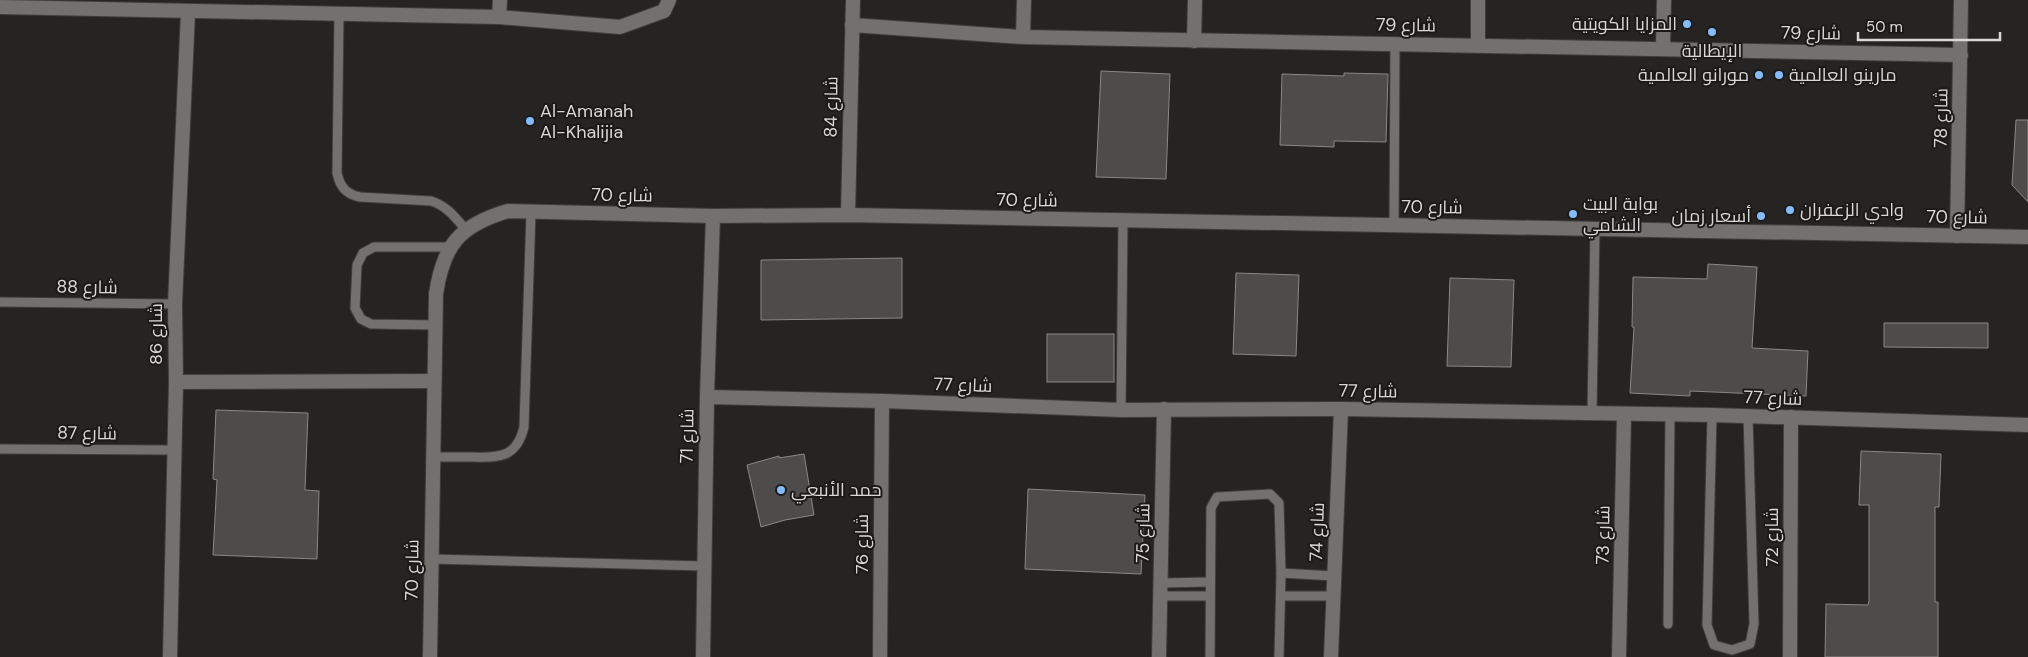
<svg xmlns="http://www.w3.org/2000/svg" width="2028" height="657" viewBox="0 0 2028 657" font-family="'DM Sans',Cairo,sans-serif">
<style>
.building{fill:#4e4c4a;stroke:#8a8886}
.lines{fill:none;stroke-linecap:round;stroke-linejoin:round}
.service-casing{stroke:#3f3e3c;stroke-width:11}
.minor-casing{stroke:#3f3e3c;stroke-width:16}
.tertiary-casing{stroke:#3f3e3c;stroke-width:16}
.service{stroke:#73716e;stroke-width:9}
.minor{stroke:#73716e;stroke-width:14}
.tertiary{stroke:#73716e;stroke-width:14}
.poi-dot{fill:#84bcfb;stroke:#1c1a19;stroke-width:2}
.labels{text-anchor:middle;stroke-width:4;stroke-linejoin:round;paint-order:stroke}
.poi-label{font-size:18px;fill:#d9d8d7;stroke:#1c1a19;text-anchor:start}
.street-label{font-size:18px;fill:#d9d8d7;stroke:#1c1a19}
</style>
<rect width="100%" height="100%" fill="#252422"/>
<g class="building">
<polygon points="1101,71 1170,74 1166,179 1096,177"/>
<polygon points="1344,73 1388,74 1386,142 1334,141 1334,147 1280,145 1282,74 1344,76"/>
<polygon points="2016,120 2028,120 2028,202 2012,185"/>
<polygon points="902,258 902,318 761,320 761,260"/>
<polygon points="1708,264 1757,267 1752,348 1808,351 1806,396 1690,391 1690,396 1630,393 1634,327 1632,327 1633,277 1707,279"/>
<polygon points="1236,273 1299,275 1296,356 1233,354"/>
<polygon points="1450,278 1514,280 1511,367 1447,366"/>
<polygon points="1884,323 1988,323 1988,348 1884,347"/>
<rect x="1047" y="334" width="67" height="48"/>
<polygon points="216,410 308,413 305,490 319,491 317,559 213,555 217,480 213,479"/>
<polygon points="1861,451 1941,454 1939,507 1935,507 1935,602 1938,602 1938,657 1825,657 1826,604 1868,605 1869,601 1869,505 1859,505"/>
<polygon points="804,454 814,515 785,520 761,527 747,465 779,456 779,458"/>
<polygon points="1028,489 1145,495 1141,574 1025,569"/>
</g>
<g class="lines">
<g class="service-casing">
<g id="service">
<path d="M339 15 337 173C340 187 346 194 360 197L431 201C447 206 455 217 466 230"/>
<polyline points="1394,225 1395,44"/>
<polyline points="0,302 175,304"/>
<polyline points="435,325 371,324 361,319 355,308 357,265 363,253 374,247 450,247"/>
<polyline points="1121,410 1123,220"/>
<polyline points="1592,414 1595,228"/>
<polyline points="1712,415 1707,625 1714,645 1732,650 1750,644 1754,624 1748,416"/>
<polyline points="0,449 173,450"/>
<path d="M433 457C446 457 459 457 473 457 500 458 517 457 524 427L531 212"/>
<polyline points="431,559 704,566"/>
<polyline points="1161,583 1209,582"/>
<polyline points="1160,596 1210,596"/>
<polyline points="1282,596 1333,596"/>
<polyline points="1668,624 1670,415"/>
<polyline points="1210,657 1211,508 1217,497 1270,494 1279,503 1281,573 1334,576"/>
<polyline points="1279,657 1281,573"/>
</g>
</g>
<g class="minor-casing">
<g id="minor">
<polyline points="1478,0 1478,45"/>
<polyline points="0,7 499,17 620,27 664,11 669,0"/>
<polyline points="499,17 500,0"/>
<polyline points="852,25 1023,37 1961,55"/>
<polyline points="1023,37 1024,0"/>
<polyline points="1194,41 1195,0"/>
<polyline points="1663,49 1664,0"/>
<polyline points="848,215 853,0"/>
<polyline points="1957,236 1961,0"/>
<polyline points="176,382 434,381"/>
<polyline points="707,397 882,401 1121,410 1341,409 1712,415 2028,425"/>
<polyline points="170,657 176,382 175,304 188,12"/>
<polyline points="703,657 707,397 713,216"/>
<polyline points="880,657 882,401"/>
<polyline points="1159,657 1164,409"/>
<polyline points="1331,657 1341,409"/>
<polyline points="1619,657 1624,415"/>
<polyline points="1790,657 1791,417"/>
</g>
</g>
<g class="tertiary-casing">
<path id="tertiary" d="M430 657 436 294C443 245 460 225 508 211L713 216 848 215 2028 237"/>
</g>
<use href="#service" class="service"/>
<use href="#minor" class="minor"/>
<use href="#tertiary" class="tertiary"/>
</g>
<g class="poi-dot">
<circle cx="1687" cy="24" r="5"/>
<circle cx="1712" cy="32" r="5"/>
<circle cx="1759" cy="75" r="5"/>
<circle cx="1779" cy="75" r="5"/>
<circle cx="530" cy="121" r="5"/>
<circle cx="1790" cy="210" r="5"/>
<circle cx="1573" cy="214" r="5"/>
<circle cx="1761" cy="216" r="5"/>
<circle cx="781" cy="490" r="5"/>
</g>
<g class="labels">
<g class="poi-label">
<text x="1677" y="30" text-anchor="end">المزايا الكويتية</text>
<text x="1712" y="57" text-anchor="middle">الإيطالية</text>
<text x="1749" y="81" text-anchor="end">مورانو العالمية</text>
<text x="1789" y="81">مارينو العالمية</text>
<text x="540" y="117">Al-Amanah<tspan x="540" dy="21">Al-Khalijia</tspan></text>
<text x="1583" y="210">بوابة البيت<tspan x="1583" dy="21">الشامي</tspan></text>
<text x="1800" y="216">وادي الزعفران</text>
<text x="1751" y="222" text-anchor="end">أسعار زمان</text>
<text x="791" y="496">حمد الأنبعي</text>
</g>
<g class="street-label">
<text transform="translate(1406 25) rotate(1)" y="6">شارع 79</text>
<text transform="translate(1811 33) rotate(1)" y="6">شارع 79</text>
<text transform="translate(831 107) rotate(-89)" y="6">شارع 84</text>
<text transform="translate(1941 118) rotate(-89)" y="6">شارع 78</text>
<text transform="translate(622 195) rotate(1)" y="6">شارع 70</text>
<text transform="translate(1027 200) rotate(1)" y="6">شارع 70</text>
<text transform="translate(1432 207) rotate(1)" y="6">شارع 70</text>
<text transform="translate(1957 217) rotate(1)" y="6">شارع 70</text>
<text transform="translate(87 287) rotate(1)" y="6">شارع 88</text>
<text transform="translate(156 334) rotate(-90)" y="6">شارع 86</text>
<text transform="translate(963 385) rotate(2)" y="6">شارع 77</text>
<text transform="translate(1368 391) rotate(1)" y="6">شارع 77</text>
<text transform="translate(1773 398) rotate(2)" y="6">شارع 77</text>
<text transform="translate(87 433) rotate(1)" y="6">شارع 87</text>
<text transform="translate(687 436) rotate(-89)" y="6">شارع 71</text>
<text transform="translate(1317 532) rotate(-88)" y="6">شارع 74</text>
<text transform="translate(1143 533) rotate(-89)" y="6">شارع 75</text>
<text transform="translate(1603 535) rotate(-89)" y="6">شارع 73</text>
<text transform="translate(1772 537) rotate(-90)" y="6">شارع 72</text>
<text transform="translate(862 544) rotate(-90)" y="6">شارع 76</text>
<text transform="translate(412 570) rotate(-89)" y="6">شارع 70</text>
</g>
</g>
<path d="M1858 32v8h142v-8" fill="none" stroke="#d9d8d7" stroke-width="2.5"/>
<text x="1866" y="32" font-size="15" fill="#d9d8d7" stroke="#1c1a19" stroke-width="4" paint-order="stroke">50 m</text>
</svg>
